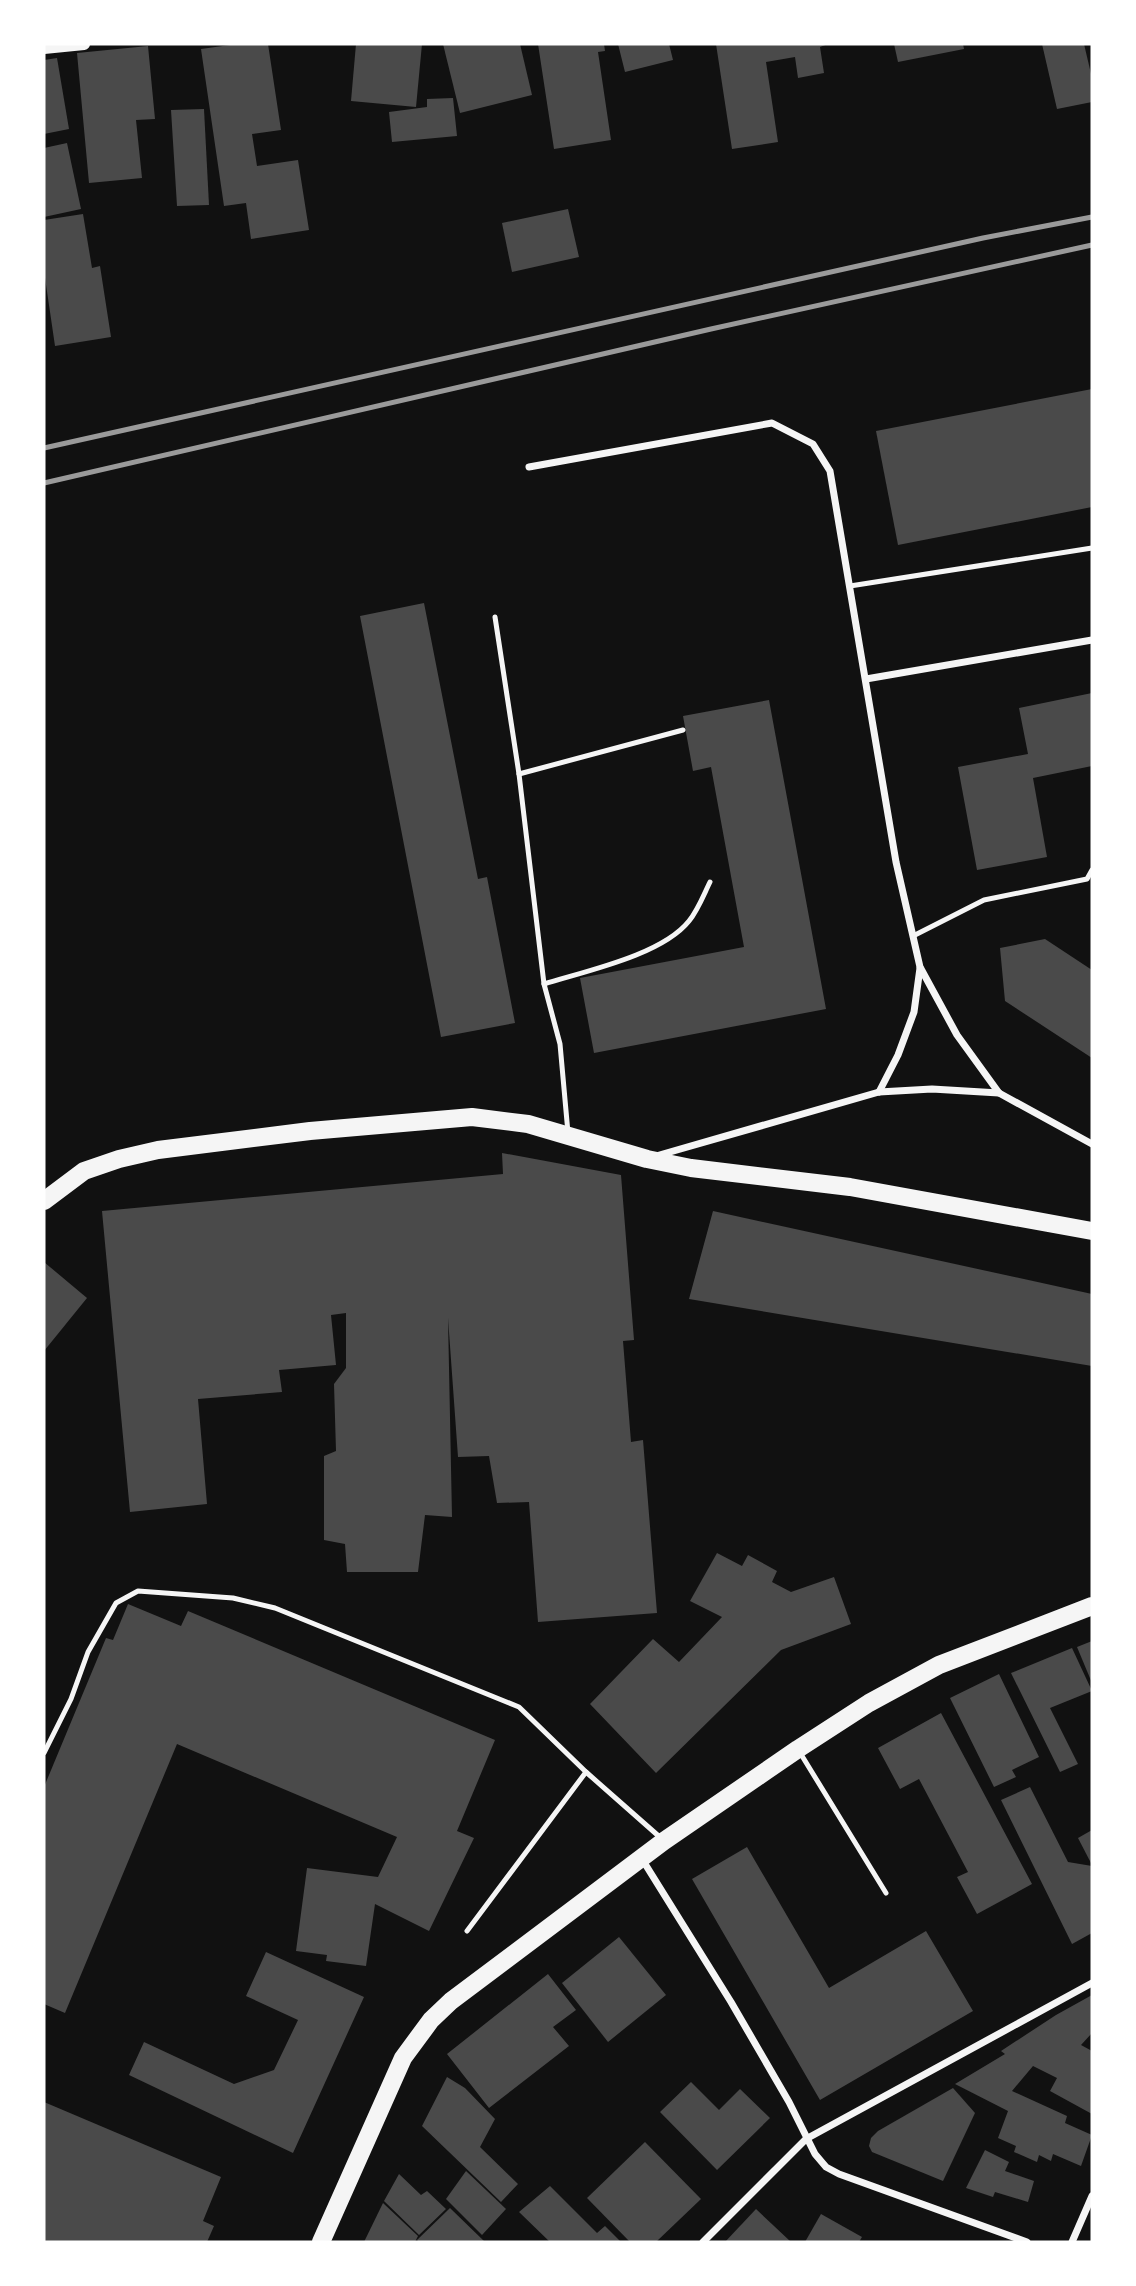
<svg xmlns="http://www.w3.org/2000/svg" width="1136" height="2286" viewBox="0 0 1136 2286" font-family="Jost,sans-serif">
<style>
.building{fill:#4a4a4a}
.lines{fill:none;stroke-linecap:round;stroke-linejoin:round}
.service{stroke:#f5f5f5;stroke-width:5}
.minor{stroke:#f5f5f5;stroke-width:7}
.tertiary{stroke:#f5f5f5;stroke-width:12}
.primary{stroke:#f5f5f5;stroke-width:18}
.rail{stroke:#9a9a9a;stroke-width:5}
</style>
<rect width="100%" height="100%" fill="#111"/>
<g class="building">
<polygon points="237,44 268,44 281,130 252,134 257,166 298,160 309,230 251,239 246,203 224,206 201,49"/>
<polygon points="356,44 422,44 416,107 351,101"/>
<polygon points="443,44 520,44 532,95 460,113"/>
<polygon points="538,44 604,44 605,51 598,52 611,140 554,149"/>
<polygon points="618,44 669,44 673,60 625,72"/>
<polygon points="716,44 828,44 820,47 824,73 798,78 795,57 766,62 778,142 732,149"/>
<polygon points="894,44 963,44 964,49 898,62"/>
<polygon points="1042,44 1084,44 1092,78 1092,102 1057,109"/>
<polygon points="148,46 155,119 136,120 142,178 89,183 77,53"/>
<polygon points="57,58 69,129 44,134 44,60"/>
<polygon points="453,98 457,136 392,142 389,112 427,107 427,99"/>
<polygon points="204,109 209,205 177,206 171,110"/>
<polygon points="67,143 81,209 44,217 44,148"/>
<polygon points="568,209 579,257 512,272 502,223"/>
<polygon points="83,214 92,268 100,266 111,337 55,346 44,271 44,220"/>
<polygon points="1092,389 1092,507 898,545 876,431"/>
<polygon points="424,603 478,879 487,877 515,1023 441,1037 360,616"/>
<polygon points="1092,693 1092,766 1033,778 1047,857 977,870 958,767 1028,754 1019,708"/>
<polygon points="769,700 826,1009 594,1053 580,978 744,947 711,767 693,771 683,716"/>
<polygon points="1045,939 1092,970 1092,1058 1005,1001 1000,948"/>
<polygon points="502,1153 621,1175 634,1340 623,1341 631,1442 643,1440 657,1613 538,1622 529,1502 497,1503 489,1456 458,1457 448,1318 452,1517 425,1515 418,1572 347,1572 345,1544 324,1540 324,1456 336,1451 334,1384 346,1368 346,1313 331,1315 336,1365 279,1370 282,1392 198,1399 207,1504 130,1512 102,1211 503,1174"/>
<polygon points="713,1211 1092,1294 1092,1366 689,1299"/>
<polygon points="44,1262 87,1298 44,1351"/>
<polygon points="717,1553 742,1566 748,1555 777,1571 772,1582 791,1592 834,1577 851,1624 781,1650 656,1773 590,1704 653,1639 679,1662 722,1617 690,1601"/>
<polygon points="128,1604 181,1626 188,1611 495,1740 457,1831 474,1838 429,1931 375,1904 366,1966 326,1961 327,1955 296,1951 307,1868 378,1877 397,1837 177,1744 65,2013 44,2004 44,1787 106,1638 113,1640"/>
<polygon points="1092,1641 1092,1683 1077,1647"/>
<polygon points="1072,1648 1092,1691 1050,1708 1078,1764 1060,1772 1011,1673"/>
<polygon points="999,1674 1039,1757 1012,1770 1016,1777 994,1787 950,1698"/>
<polygon points="941,1713 1032,1884 977,1914 957,1877 968,1872 919,1779 900,1789 878,1748"/>
<polygon points="1030,1787 1068,1862 1092,1866 1092,1933 1072,1944 1001,1800"/>
<polygon points="1092,1830 1092,1865 1078,1838"/>
<polygon points="747,1847 829,1988 926,1931 973,2011 820,2100 692,1879"/>
<polygon points="619,1937 666,1995 608,2042 562,1983"/>
<polygon points="266,1952 364,1997 293,2153 129,2075 144,2042 234,2084 274,2070 298,2020 246,1996"/>
<polygon points="548,1974 576,2010 553,2027 569,2046 489,2108 447,2054"/>
<polygon points="1092,1995 1092,2033 1081,2045 1092,2051 1092,2114 1050,2091 1057,2078 1033,2066 1012,2091 1067,2116 1065,2123 1092,2135 1081,2166 1053,2154 1051,2161 1039,2155 1037,2162 1014,2152 1016,2146 998,2138 1008,2111 955,2084 1005,2054 1001,2051 1056,2015"/>
<polygon points="447,2077 465,2088 495,2119 480,2147 518,2184 501,2202 422,2126"/>
<polygon points="691,2082 719,2110 740,2089 770,2118 717,2170 660,2112"/>
<polygon points="953,2088 975,2113 943,2181 872,2152 869,2146 871,2138 878,2131"/>
<polygon points="44,2102 221,2177 203,2221 214,2226 207,2242 44,2242"/>
<polygon points="645,2142 701,2199 656,2242 630,2242 587,2198"/>
<polygon points="985,2150 1009,2162 1005,2171 1034,2181 1028,2202 995,2192 993,2197 966,2188"/>
<polygon points="466,2171 506,2209 482,2235 446,2199"/>
<polygon points="399,2174 421,2195 427,2191 446,2209 419,2235 384,2201"/>
<polygon points="550,2186 597,2233 605,2226 621,2242 550,2242 519,2212"/>
<polygon points="383,2203 418,2236 415,2242 364,2242"/>
<polygon points="450,2208 485,2242 419,2242 417,2240"/>
<polygon points="756,2209 791,2242 725,2242"/>
<polygon points="821,2214 862,2237 859,2242 805,2242"/>
</g>
<g class="lines">
<g class="service">
<polyline points="850,586 1092,548"/>
<polyline points="495,617 519,774 544,984 560,1044 568,1133"/>
<polyline points="519,774 683,730"/>
<polyline points="913,936 984,900 1087,879 1092,870"/>
<path d="M544 984C586 971 662 955 689 921 698 910 704 894 710 882"/>
<polyline points="799,1751 886,1893"/>
<polyline points="44,1753 71,1699 88,1652 116,1603 138,1591 233,1598 275,1608 519,1707 586,1772 662,1839"/>
<polyline points="467,1931 586,1772"/>
</g>
<g class="minor">
<polyline points="529,467 772,423 813,444 830,471 896,862 920,967 957,1035 999,1093 1092,1144"/>
<polyline points="866,679 1092,640"/>
<polyline points="879,1092 898,1055 914,1012 920,968"/>
<polyline points="656,1156 879,1092 932,1089 999,1093"/>
<polyline points="642,1859 731,2002 789,2102 815,2154 826,2167 839,2174 1027,2242"/>
<polyline points="703,2242 806,2139 1092,1983"/>
<polyline points="1072,2242 1092,2196"/>
</g>
<polyline class="tertiary" points="44,48 84,44"/>
<g class="primary">
<polyline points="44,1201 84,1171 119,1159 158,1150 310,1131 472,1117 528,1124 647,1159 691,1168 850,1187 1092,1231"/>
<polyline points="321,2242 403,2058 431,2020 451,2001 664,1841 798,1749 869,1703 939,1665 1092,1606"/>
</g>
<g class="rail">
<polyline points="44,448 983,238 1092,217"/>
<polyline points="44,483 711,329 1092,245"/>
</g>
</g>
<rect width="1136" height="2286" fill="none" stroke="#ffffff" stroke-width="91"/>
</svg>
